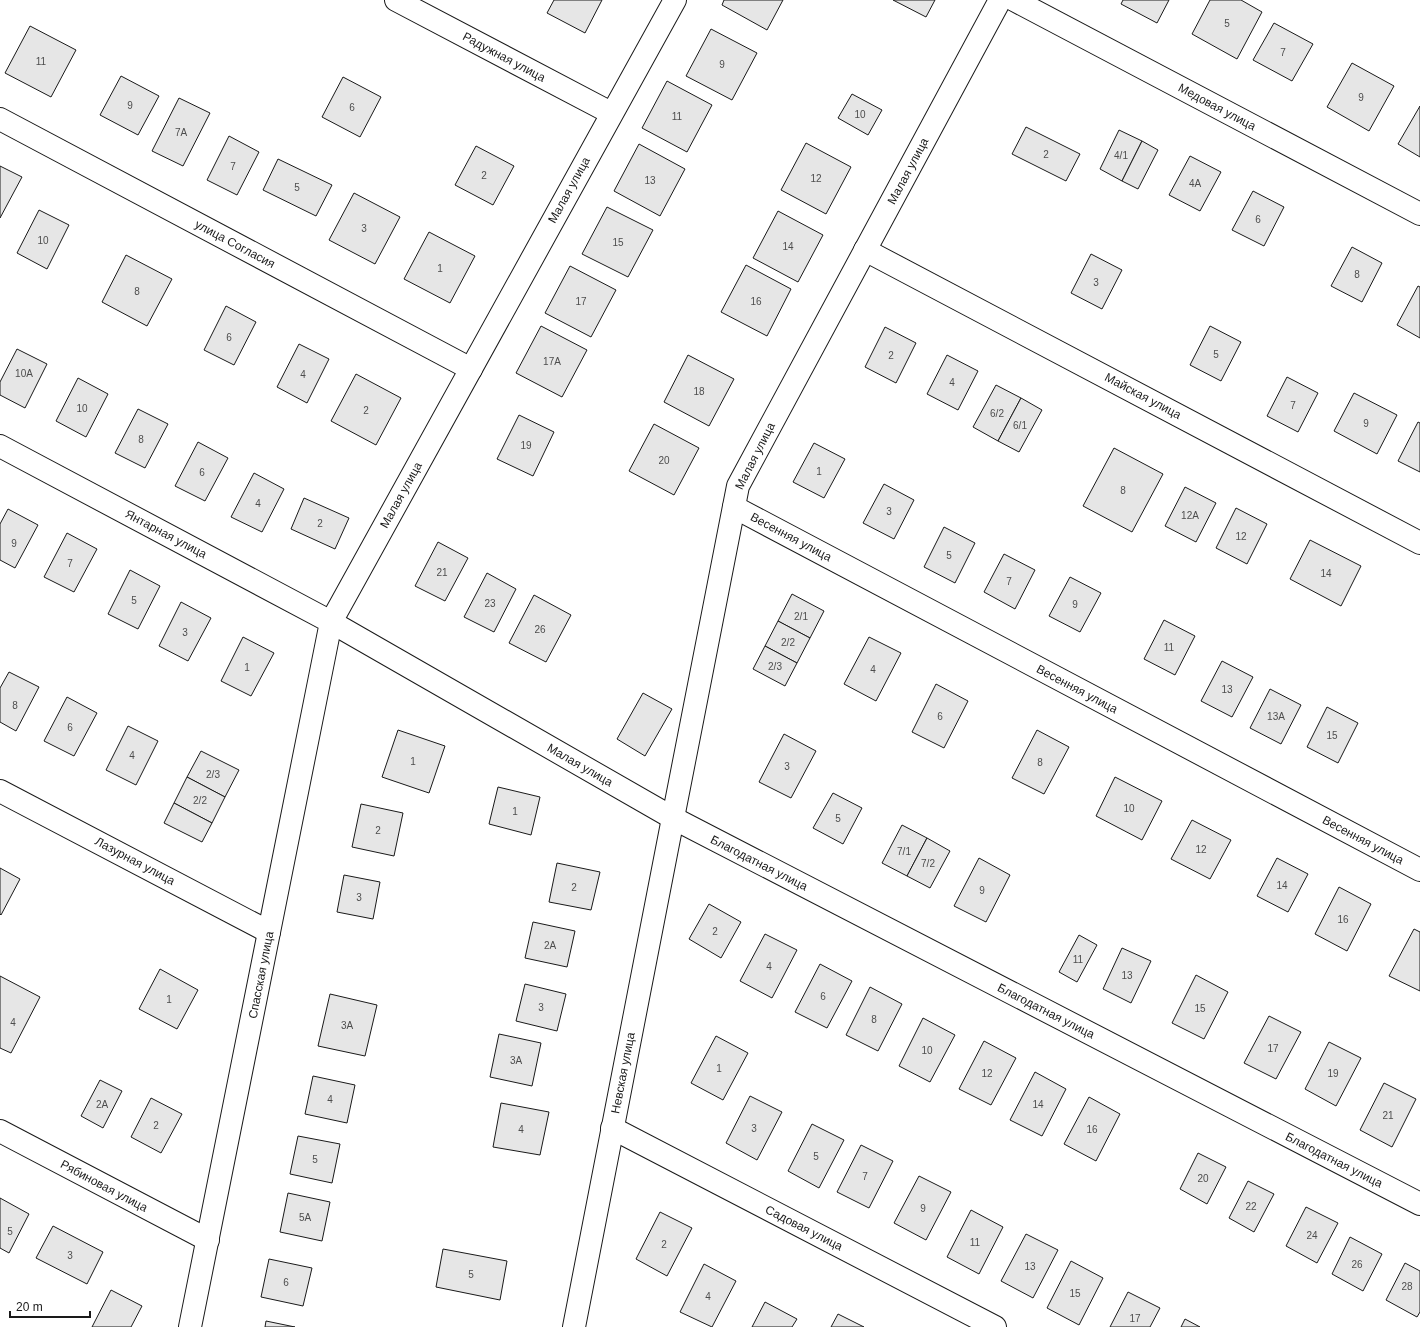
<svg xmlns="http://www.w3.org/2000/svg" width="1420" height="1327" viewBox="0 0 1420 1327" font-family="Helvetica,sans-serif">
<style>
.building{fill:#e6e6e6;stroke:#1a1a1a}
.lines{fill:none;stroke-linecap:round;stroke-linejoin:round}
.street-casing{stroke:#1a1a1a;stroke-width:24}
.street{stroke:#fff;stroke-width:22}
.labels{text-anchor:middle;stroke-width:3;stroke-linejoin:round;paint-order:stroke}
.number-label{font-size:10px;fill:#4d4d4d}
.street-label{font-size:12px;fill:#1a1a1a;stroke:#fff}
</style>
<rect width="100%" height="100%" fill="#fff"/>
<g class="building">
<polygon points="554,0 602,0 585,33 547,13"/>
<polygon points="724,0 783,0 767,30 722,5"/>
<polygon points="893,0 935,0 926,17"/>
<polygon points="1123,0 1169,0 1157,23 1121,4"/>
<polygon points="1210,0 1241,0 1262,12 1237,59 1192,34"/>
<polygon points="1274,23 1313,44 1292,81 1253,60"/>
<polygon points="30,26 76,50 51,97 5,73"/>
<polygon points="711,29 757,53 732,100 686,76"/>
<polygon points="1352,63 1394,86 1369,131 1327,107"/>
<polygon points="121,76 159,96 138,135 100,115"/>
<polygon points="343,77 381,97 360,137 322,117"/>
<polygon points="667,81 712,105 687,152 642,128"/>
<polygon points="852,94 882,110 868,135 838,118"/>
<polygon points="179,98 210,113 183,166 152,151"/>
<polygon points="1420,106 1420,157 1398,144"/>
<polygon points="1026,127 1080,154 1066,181 1012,154"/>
<polygon points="1119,130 1142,141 1122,181 1100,169"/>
<polygon points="229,136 259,152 237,195 207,180"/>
<polygon points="1142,141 1158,150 1138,189 1122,181"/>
<polygon points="806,143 851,167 826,214 781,190"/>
<polygon points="639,144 685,169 660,216 614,191"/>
<polygon points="476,146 514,166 493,205 455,185"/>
<polygon points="1190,156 1221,172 1200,211 1169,195"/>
<polygon points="278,159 332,185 316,216 263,190"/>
<polygon points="0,166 22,177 0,218"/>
<polygon points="1253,191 1284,207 1264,246 1232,230"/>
<polygon points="354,193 400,217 375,264 329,240"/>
<polygon points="607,207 653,230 628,277 582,254"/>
<polygon points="39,210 69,225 47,269 17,253"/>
<polygon points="778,211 823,235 798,282 753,258"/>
<polygon points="429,232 475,256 450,303 404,279"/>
<polygon points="1352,247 1382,263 1362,302 1331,286"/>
<polygon points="1091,254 1122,270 1102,309 1071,293"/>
<polygon points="126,255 172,279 147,326 102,302"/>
<polygon points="746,265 791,289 767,336 721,312"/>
<polygon points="570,266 616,290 591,337 545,313"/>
<polygon points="1418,286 1420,287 1420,338 1397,325"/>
<polygon points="226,306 256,322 234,365 204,350"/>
<polygon points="541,326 587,350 562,397 516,373"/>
<polygon points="1210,326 1241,342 1221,381 1190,365"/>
<polygon points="885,327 916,343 896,383 865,367"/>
<polygon points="299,344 329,359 307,403 277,387"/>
<polygon points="17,349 47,364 25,408 0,395 0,382"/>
<polygon points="688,355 734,379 709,426 664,402"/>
<polygon points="947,355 978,371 958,410 927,394"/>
<polygon points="356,374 401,398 376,445 331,421"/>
<polygon points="1287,377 1318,393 1298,432 1267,416"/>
<polygon points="78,378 108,394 86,437 56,421"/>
<polygon points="996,385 1021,398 998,441 973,427"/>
<polygon points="1354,393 1397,415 1377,454 1334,431"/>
<polygon points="1021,398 1042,410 1019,452 998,441"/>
<polygon points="138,409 168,424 145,468 115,453"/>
<polygon points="519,415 554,432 533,476 497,459"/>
<polygon points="1418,422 1420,423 1420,472 1398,461"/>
<polygon points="654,424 699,448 674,495 629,471"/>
<polygon points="198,442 228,458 205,501 175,486"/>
<polygon points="814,443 845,459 824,498 793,482"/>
<polygon points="1114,448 1163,474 1132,532 1083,506"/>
<polygon points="254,473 284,489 262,532 231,517"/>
<polygon points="884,484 914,500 894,539 863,523"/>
<polygon points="1185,487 1216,503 1196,542 1165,526"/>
<polygon points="304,498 349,518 335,549 291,529"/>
<polygon points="1236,508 1267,524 1247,564 1216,548"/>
<polygon points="8,509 38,525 15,568 0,560 0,524"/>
<polygon points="944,527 975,543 955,583 924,567"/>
<polygon points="67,533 97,549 74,592 44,577"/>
<polygon points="1310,540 1361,566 1341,606 1290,579"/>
<polygon points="438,542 468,558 445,601 415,586"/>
<polygon points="1004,554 1035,570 1015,609 984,592"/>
<polygon points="130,570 160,586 138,629 108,614"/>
<polygon points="487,573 516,589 494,632 464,617"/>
<polygon points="1070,577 1101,593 1080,632 1049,616"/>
<polygon points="792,594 824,611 810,638 778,621"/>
<polygon points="534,595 571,615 546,662 509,643"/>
<polygon points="181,602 211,618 188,661 159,646"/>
<polygon points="1164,620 1195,636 1175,675 1144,659"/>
<polygon points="778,621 810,638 797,663 765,646"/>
<polygon points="243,637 274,653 251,696 221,681"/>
<polygon points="869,637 901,653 876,701 844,684"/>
<polygon points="765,646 797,663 785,686 753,669"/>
<polygon points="1222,661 1253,677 1232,717 1201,701"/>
<polygon points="9,672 39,687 16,731 0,722 0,688"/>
<polygon points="936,684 968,701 944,748 912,732"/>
<polygon points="1270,689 1301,705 1281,744 1250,728"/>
<polygon points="643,693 672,709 645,756 617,739"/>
<polygon points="67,697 97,713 74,756 44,741"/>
<polygon points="1327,707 1358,723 1338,763 1307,747"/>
<polygon points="128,726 158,741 136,785 106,770"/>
<polygon points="398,730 445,746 429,793 382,777"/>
<polygon points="1037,730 1069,747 1044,794 1012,778"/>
<polygon points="784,734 816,751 791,798 759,782"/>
<polygon points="201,751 239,770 225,797 187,777"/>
<polygon points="187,777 225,797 212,823 174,803"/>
<polygon points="1115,777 1162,801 1142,840 1096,816"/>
<polygon points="498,787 540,797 531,835 489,824"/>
<polygon points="833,793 862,808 843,844 813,828"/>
<polygon points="174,803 212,823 202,842 164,823"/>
<polygon points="361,804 403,813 394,856 352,847"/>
<polygon points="1192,820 1231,840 1210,879 1171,859"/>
<polygon points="902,825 927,838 907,876 882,863"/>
<polygon points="927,838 950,851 930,888 907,876"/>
<polygon points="979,858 1010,875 986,922 954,906"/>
<polygon points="1277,858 1308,874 1288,912 1257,896"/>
<polygon points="557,863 600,872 591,910 549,902"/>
<polygon points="0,868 20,879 1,915 0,914"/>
<polygon points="344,875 380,882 373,919 337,912"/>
<polygon points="1339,887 1371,904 1347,951 1315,934"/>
<polygon points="709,904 741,922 721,958 689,939"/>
<polygon points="533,922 575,931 567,967 525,958"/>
<polygon points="1414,929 1420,932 1420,991 1389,976"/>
<polygon points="765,934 797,950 772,998 740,981"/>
<polygon points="1079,935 1097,945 1077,982 1059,972"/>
<polygon points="1122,948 1151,961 1131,1003 1103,989"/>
<polygon points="820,964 852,981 827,1028 795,1012"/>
<polygon points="160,969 198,990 177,1029 139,1009"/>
<polygon points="1196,975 1228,992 1204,1039 1172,1023"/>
<polygon points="0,976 40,997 11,1053 0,1048"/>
<polygon points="525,984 566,994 557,1031 516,1021"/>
<polygon points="870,987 902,1004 878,1051 846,1035"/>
<polygon points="330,994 377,1005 365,1056 318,1046"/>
<polygon points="1269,1016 1301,1032 1276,1079 1244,1063"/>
<polygon points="923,1018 955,1035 930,1082 899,1066"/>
<polygon points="499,1034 541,1043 532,1086 490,1077"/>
<polygon points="716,1036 748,1053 723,1100 691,1083"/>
<polygon points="984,1041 1016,1058 991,1105 959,1089"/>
<polygon points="1329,1042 1361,1058 1336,1106 1305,1089"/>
<polygon points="1035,1072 1066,1089 1042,1136 1010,1120"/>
<polygon points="313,1076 355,1085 347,1123 305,1114"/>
<polygon points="100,1080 122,1091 103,1128 81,1116"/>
<polygon points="1384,1083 1416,1099 1392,1147 1360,1130"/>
<polygon points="750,1096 782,1112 757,1160 726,1143"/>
<polygon points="1089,1097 1120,1114 1096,1161 1064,1144"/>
<polygon points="151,1098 182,1114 161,1153 131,1137"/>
<polygon points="501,1103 549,1112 540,1155 493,1147"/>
<polygon points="812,1124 844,1140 819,1188 788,1171"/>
<polygon points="298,1136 340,1144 332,1183 290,1174"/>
<polygon points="861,1145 893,1161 869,1208 837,1192"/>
<polygon points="1198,1153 1226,1167 1207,1204 1180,1189"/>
<polygon points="919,1176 951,1192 926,1240 894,1223"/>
<polygon points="1248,1181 1274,1194 1254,1232 1229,1218"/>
<polygon points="288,1193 330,1202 322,1241 280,1232"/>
<polygon points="0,1198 29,1214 9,1253 0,1248"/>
<polygon points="1306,1207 1338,1223 1317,1263 1286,1246"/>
<polygon points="971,1210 1003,1227 979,1274 947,1257"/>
<polygon points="660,1212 692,1228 667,1276 636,1259"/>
<polygon points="53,1226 103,1252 87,1284 36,1258"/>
<polygon points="1026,1234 1058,1250 1033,1298 1001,1281"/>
<polygon points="1350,1237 1382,1254 1363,1291 1332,1274"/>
<polygon points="443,1249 507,1261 500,1300 436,1287"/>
<polygon points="269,1259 312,1268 303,1306 261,1297"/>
<polygon points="1071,1261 1103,1278 1079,1325 1047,1308"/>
<polygon points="1405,1263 1420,1271 1420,1312 1417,1317 1386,1300"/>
<polygon points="704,1264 736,1281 712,1327 680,1312"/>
<polygon points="111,1290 142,1306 131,1327 92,1327"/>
<polygon points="1128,1292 1160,1308 1150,1327 1110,1327"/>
<polygon points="765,1302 797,1319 792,1327 752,1327"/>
<polygon points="838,1314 864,1327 831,1327"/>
<polygon points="1185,1319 1200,1327 1181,1327"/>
<polygon points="266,1321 295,1327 265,1327"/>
</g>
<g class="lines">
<g class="street-casing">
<g id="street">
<polyline points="396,0 611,113"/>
<polyline points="675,0 331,622 673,818 738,486 1000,0"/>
<polyline points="1014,0 1420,214"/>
<polyline points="0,119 471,369"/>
<polyline points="865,250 1420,543"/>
<polyline points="0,446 331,622 190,1327"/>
<polyline points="734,507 1420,870"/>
<polyline points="0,791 269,932"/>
<polyline points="612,1128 995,1327"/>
<polyline points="0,1131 208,1240"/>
<polyline points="574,1327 673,818 1420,1204"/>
</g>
</g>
<use href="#street" class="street"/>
</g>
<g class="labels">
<g class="number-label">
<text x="1227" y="27">5</text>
<text x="1283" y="56">7</text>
<text x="41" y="65">11</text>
<text x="722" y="68">9</text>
<text x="1361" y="101">9</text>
<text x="130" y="109">9</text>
<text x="352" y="111">6</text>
<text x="860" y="118">10</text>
<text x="677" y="120">11</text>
<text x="181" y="136">7А</text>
<text x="1046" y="158">2</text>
<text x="1121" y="159">4/1</text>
<text x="233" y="170">7</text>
<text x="484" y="179">2</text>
<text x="816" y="182">12</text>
<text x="650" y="184">13</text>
<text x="1195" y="187">4А</text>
<text x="297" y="191">5</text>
<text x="1258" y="223">6</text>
<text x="364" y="232">3</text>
<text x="43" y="244">10</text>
<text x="618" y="246">15</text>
<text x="788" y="250">14</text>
<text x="440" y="272">1</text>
<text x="1357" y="278">8</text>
<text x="1096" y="286">3</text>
<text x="137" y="295">8</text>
<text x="581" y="305">17</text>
<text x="756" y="305">16</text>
<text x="229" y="341">6</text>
<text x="1216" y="358">5</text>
<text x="891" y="359">2</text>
<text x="552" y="365">17А</text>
<text x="24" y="377">10А</text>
<text x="303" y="378">4</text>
<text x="952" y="386">4</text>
<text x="699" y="395">18</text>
<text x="1293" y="409">7</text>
<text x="82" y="412">10</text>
<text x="366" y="414">2</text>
<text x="997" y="417">6/2</text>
<text x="1366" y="427">9</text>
<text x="1020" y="429">6/1</text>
<text x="141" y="443">8</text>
<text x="526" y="449">19</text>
<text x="664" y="464">20</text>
<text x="819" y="475">1</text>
<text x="202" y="476">6</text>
<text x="1123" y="494">8</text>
<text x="258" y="507">4</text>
<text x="889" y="515">3</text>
<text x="1190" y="519">12А</text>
<text x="320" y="527">2</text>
<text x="1241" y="540">12</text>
<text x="14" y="547">9</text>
<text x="949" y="559">5</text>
<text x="70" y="567">7</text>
<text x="442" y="576">21</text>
<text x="1326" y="577">14</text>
<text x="1009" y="585">7</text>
<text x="134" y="604">5</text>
<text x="490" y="607">23</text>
<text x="1075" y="608">9</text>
<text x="801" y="620">2/1</text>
<text x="540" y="633">26</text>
<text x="185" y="636">3</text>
<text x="788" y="646">2/2</text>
<text x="1169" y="651">11</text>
<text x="775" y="670">2/3</text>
<text x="247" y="671">1</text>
<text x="873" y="673">4</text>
<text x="1227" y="693">13</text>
<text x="15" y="709">8</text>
<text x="940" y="720">6</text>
<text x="1276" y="720">13А</text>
<text x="70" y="731">6</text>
<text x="1332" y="739">15</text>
<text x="132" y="759">4</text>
<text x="413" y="765">1</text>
<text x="1040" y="766">8</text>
<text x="787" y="770">3</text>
<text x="213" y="778">2/3</text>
<text x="200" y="804">2/2</text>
<text x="1129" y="812">10</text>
<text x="515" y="815">1</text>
<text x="838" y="822">5</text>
<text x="378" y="834">2</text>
<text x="1201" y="853">12</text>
<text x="904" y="855">7/1</text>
<text x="928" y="867">7/2</text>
<text x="1282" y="889">14</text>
<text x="574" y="891">2</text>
<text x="982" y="894">9</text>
<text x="359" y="901">3</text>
<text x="1343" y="923">16</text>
<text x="715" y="935">2</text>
<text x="550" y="949">2А</text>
<text x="1078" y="963">11</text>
<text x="769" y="970">4</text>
<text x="1127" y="979">13</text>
<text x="823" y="1000">6</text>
<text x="169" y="1003">1</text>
<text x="541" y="1011">3</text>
<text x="1200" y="1012">15</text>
<text x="874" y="1023">8</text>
<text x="13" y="1026">4</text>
<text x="347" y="1029">3А</text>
<text x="1273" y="1052">17</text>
<text x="927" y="1054">10</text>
<text x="516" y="1064">3А</text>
<text x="719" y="1072">1</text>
<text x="987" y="1077">12</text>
<text x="1333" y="1077">19</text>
<text x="330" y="1103">4</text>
<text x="102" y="1108">2А</text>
<text x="1038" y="1108">14</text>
<text x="1388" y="1119">21</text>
<text x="156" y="1129">2</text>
<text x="754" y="1132">3</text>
<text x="521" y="1133">4</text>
<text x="1092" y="1133">16</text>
<text x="816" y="1160">5</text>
<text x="315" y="1163">5</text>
<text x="865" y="1180">7</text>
<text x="1203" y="1182">20</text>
<text x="1251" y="1210">22</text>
<text x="923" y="1212">9</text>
<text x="305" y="1221">5А</text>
<text x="10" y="1235">5</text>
<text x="1312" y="1239">24</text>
<text x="975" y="1246">11</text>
<text x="664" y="1248">2</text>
<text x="70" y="1259">3</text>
<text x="1357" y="1268">26</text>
<text x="1030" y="1270">13</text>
<text x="471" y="1278">5</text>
<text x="286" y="1286">6</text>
<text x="1407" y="1290">28</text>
<text x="1075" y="1297">15</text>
<text x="708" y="1300">4</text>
<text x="1135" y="1322">17</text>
</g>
<g class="street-label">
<text transform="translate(504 57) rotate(28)" y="4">Радужная улица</text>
<text transform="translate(1217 107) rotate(28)" y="4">Медовая улица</text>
<text transform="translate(908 171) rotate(-62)" y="4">Малая улица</text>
<text transform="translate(569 190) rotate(-61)" y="4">Малая улица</text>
<text transform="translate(235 244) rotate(28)" y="4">улица Согласия</text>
<text transform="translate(1143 396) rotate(28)" y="4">Майская улица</text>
<text transform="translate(755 456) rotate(-63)" y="4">Малая улица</text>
<text transform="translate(401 495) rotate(-61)" y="4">Малая улица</text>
<text transform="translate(166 534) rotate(28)" y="4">Янтарная улица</text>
<text transform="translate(791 537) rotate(28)" y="4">Весенняя улица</text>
<text transform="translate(1077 689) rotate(28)" y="4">Весенняя улица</text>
<text transform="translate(580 765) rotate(30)" y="4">Малая улица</text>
<text transform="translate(1363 840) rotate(28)" y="4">Весенняя улица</text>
<text transform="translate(135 861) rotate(28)" y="4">Лазурная улица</text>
<text transform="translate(759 863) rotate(27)" y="4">Благодатная улица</text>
<text transform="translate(261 975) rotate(-79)" y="4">Спасская улица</text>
<text transform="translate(1046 1011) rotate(27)" y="4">Благодатная улица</text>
<text transform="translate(623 1073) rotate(-79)" y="4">Невская улица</text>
<text transform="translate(1334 1160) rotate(27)" y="4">Благодатная улица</text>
<text transform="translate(104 1186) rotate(28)" y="4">Рябиновая улица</text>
<text transform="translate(804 1228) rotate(27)" y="4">Садовая улица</text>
</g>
</g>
<path d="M10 1311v6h80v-6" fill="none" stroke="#1a1a1a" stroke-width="2"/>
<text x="16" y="1311" font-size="12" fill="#1a1a1a" stroke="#ffffff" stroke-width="3" paint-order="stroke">20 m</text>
</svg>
